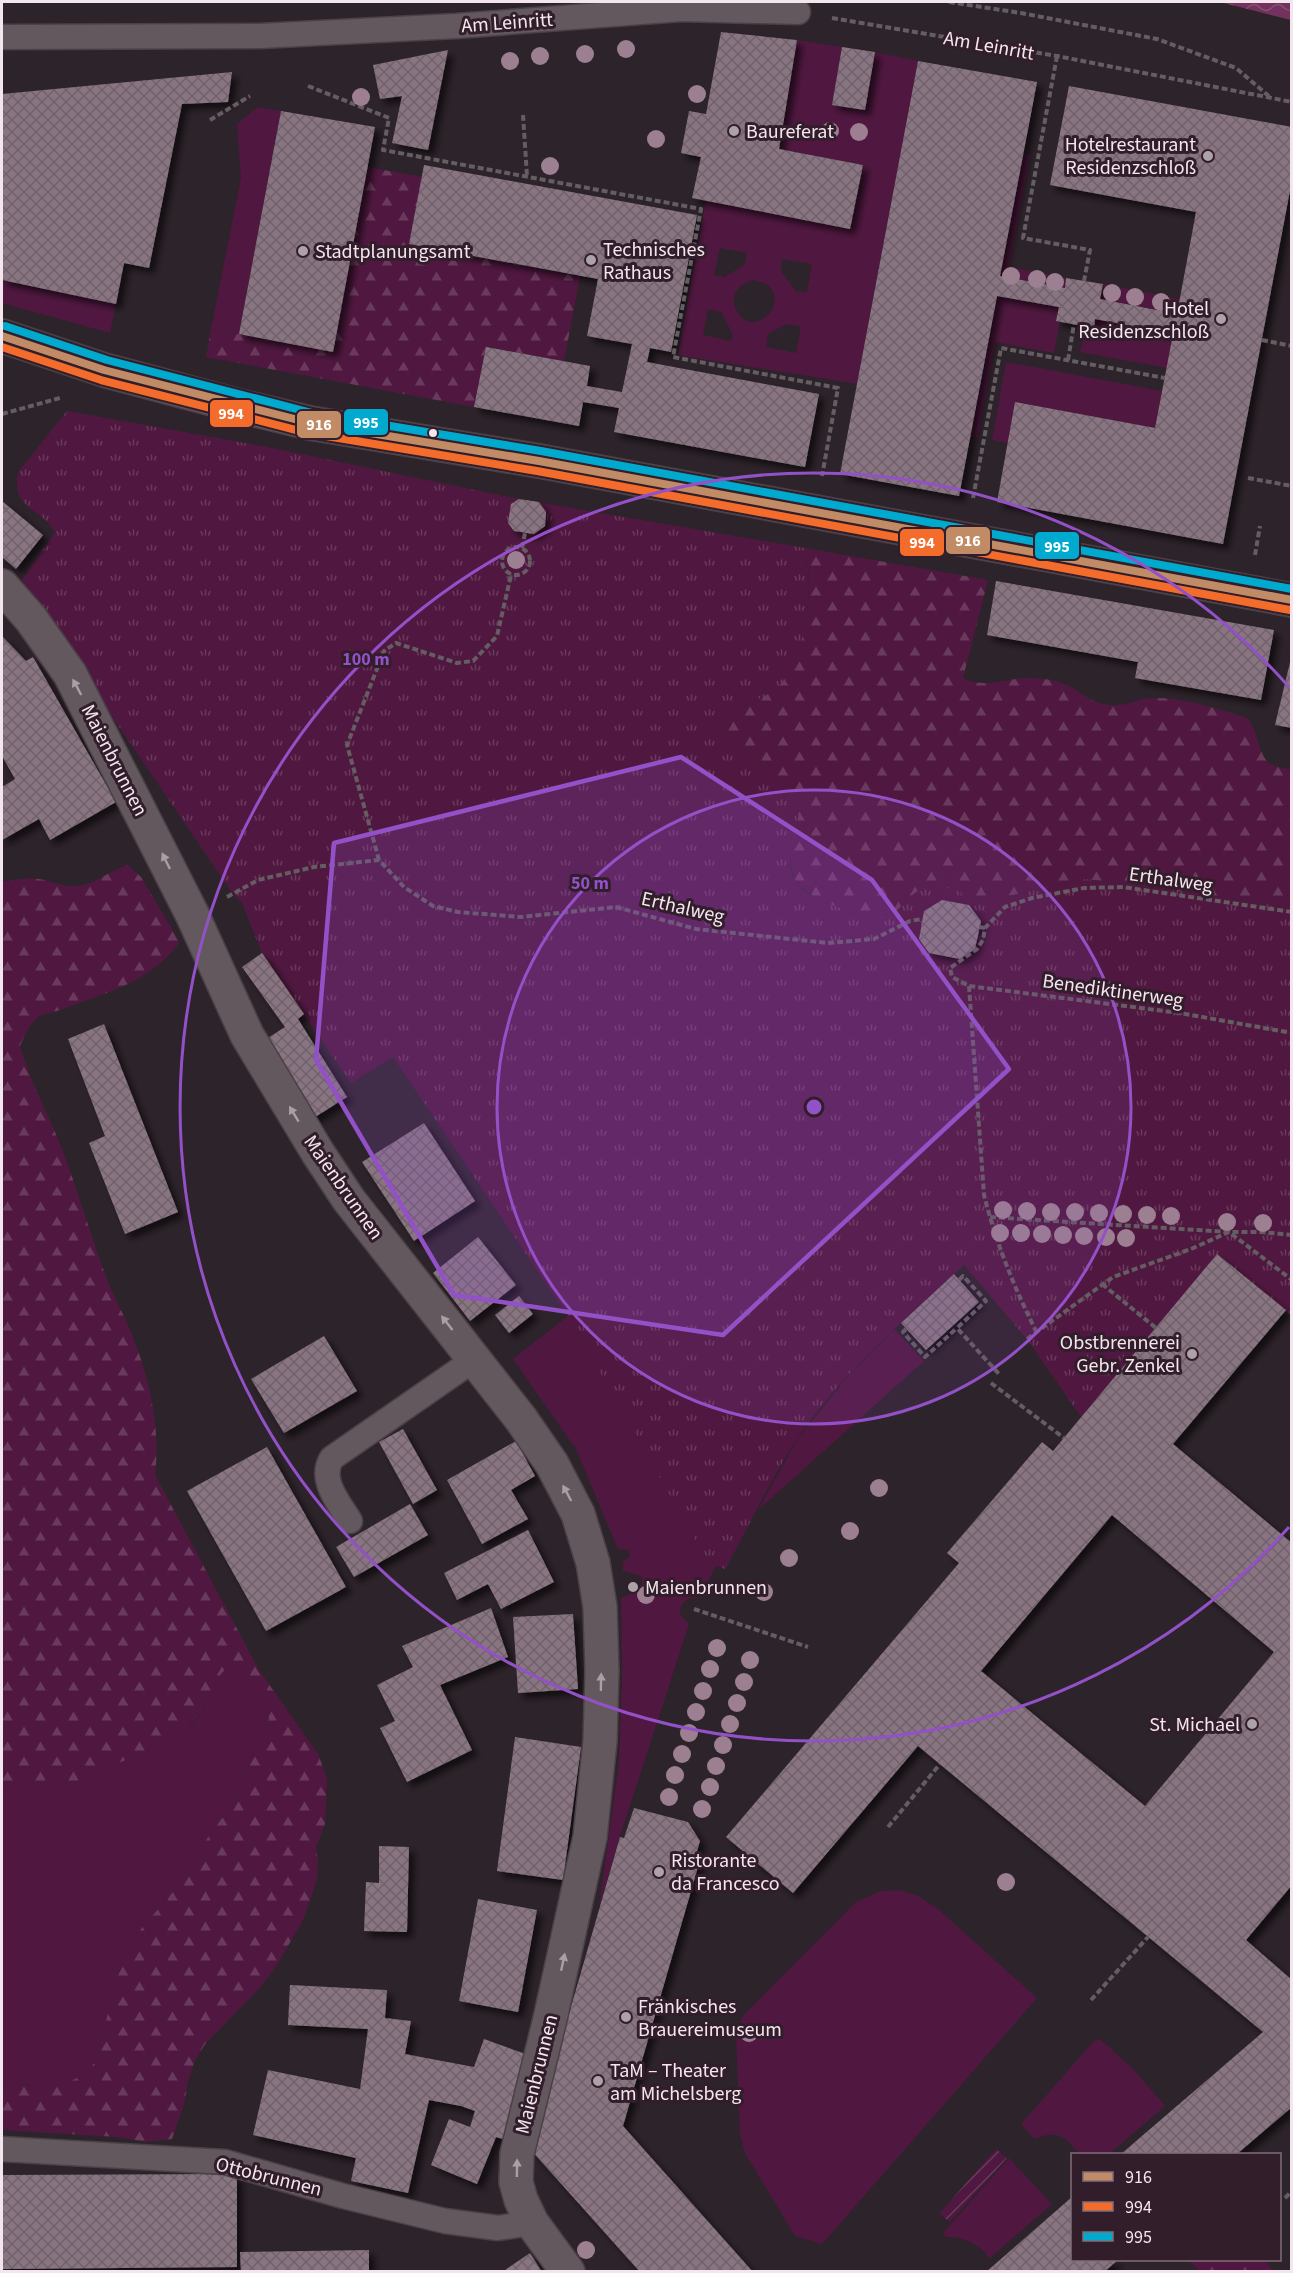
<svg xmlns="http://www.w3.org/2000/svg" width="1293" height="2273" viewBox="0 0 1293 2273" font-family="'Source Sans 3',sans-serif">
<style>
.grass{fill:#501840;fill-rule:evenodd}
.forest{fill:url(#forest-firs)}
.park{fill:url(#park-tufts)}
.garden{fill:url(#garden-furrows)}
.water{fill:url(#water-waves)}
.building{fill:url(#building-cross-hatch);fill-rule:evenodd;filter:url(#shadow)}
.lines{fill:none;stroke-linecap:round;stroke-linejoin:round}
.service-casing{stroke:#4a4046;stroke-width:27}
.minor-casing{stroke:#4a4046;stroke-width:36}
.tertiary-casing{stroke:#4a4046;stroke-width:36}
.path{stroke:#645d61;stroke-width:4;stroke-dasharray:6 3;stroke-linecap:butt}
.service{stroke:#62585e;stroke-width:24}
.minor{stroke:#62585e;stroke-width:33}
.tertiary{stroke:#62585e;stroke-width:33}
.bus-1-casing{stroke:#321e2b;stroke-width:12}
.bus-2-casing{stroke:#321e2b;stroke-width:12}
.bus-3-casing{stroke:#321e2b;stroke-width:12}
.bus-1{stroke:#c18c65;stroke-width:8}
.bus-2{stroke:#f36c2b;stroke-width:8}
.bus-3{stroke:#00a9ce;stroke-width:8}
.tree{fill:#9c8091}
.oneway{fill:#ab9fa6}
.marked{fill:#9351c8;fill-opacity:0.2;stroke:#9351c8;stroke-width:4.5;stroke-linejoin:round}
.ring{fill:none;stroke:#9351c8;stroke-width:3}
.poi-dot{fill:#aea2a9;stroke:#321e2b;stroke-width:2}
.bus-dot{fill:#f4e6ee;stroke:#321e2b;stroke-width:2}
.labels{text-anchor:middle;stroke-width:6;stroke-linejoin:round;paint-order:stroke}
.street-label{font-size:20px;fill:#f4e6ee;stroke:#321e2b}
.poi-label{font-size:20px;fill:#f4e6ee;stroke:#321e2b;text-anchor:start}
.centre{fill:#9351c8;stroke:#321e2b;stroke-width:3}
.ring-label{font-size:18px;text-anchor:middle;font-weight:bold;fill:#9351c8;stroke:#321e2b;stroke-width:6;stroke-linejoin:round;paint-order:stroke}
.line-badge{stroke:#321e2b;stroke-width:2}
.badge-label{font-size:16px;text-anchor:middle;font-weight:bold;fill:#fff}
</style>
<defs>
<pattern id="forest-firs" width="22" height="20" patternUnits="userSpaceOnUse" patternTransform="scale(1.5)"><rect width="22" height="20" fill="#501840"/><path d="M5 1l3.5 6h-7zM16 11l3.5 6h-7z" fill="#6a3a5c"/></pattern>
<pattern id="park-tufts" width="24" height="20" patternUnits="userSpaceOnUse" patternTransform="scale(1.5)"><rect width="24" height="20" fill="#501840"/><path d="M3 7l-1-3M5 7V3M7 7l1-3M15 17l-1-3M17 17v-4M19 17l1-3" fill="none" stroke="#6a3a5c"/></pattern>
<pattern id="garden-furrows" width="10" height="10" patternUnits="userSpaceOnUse" patternTransform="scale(1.5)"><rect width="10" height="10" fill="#501840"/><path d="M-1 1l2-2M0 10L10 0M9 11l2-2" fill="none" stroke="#6a3a5c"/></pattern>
<pattern id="water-waves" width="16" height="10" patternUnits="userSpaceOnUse" patternTransform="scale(1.5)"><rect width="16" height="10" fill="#73315e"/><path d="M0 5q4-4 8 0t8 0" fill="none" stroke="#884f75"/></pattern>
<pattern id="building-cross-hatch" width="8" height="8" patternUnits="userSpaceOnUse" patternTransform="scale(1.5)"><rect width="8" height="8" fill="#897582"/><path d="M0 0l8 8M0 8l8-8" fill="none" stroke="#6f626a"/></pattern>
<filter id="shadow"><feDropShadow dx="5.5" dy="5.5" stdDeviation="3" flood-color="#0009"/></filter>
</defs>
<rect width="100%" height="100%" fill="#2d232a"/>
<g class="grass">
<path d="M797 40 842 47 833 105 865 110 875 52 918 61 857 384 678 355 706 201 850 228 863 165 779 149ZM720 248 747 253 745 264 725 277 714 275ZM782 259 812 264 807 292 796 291 781 271ZM754 280C801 289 756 346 737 311 728 296 739 283 754 280ZM708 309 721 312 732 333 731 341 703 335ZM787 324 801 327 796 353 766 347 768 334Z"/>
<polygon points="258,107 281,111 239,334 211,329 241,178 237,124"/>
<polygon points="1023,153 1030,155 1009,267 1066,278 1065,288 1000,276"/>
<polygon points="2,281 116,304 110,333 2,303"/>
<polygon points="1103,284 1180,299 1177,314 1100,299"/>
<polygon points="997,296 1059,307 1056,321 1060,322 1054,353 995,342 978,437 971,436"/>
<polygon points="1095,319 1173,334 1167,368 1080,352 1086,327 1094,328"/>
<polygon points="1006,362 1162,391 1155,428 1008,443 992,440"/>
<path d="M568 1316 713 1571 701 1598C689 1596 680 1601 680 1614L689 1624 620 1836 599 1907 619 1763 622 1679 621 1598 642 1589V1576L623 1571V1562L630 1556 629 1550 618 1549 576 1449 513 1359Z"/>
<polygon points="894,1329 924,1361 758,1510 797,1440 847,1377"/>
<path d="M234 1664 242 1671 262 1697 267 1707 269 1719 258 1739 244 1779 232 1805 208 1837 191 1867 172 1893 135 1936 127 1951 119 1972 95 2062C92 2065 89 2070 85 2073 67 2089 24 2086 2 2082V1785C23 1781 44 1786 66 1783 85 1781 103 1770 121 1762 146 1751 173 1742 194 1723 213 1704 206 1678 234 1664Z"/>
<polygon points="900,1890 918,1896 938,1909 1037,1998 822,2244 795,2236 745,2153 740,2135 736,2035 742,2017 856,1902 881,1891"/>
<path d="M1100 2039 1134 2070 1165 2106 1109 2154H1079C1064 2135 1058 2130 1034 2139L1021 2124 1094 2041Z"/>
<path d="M1009 2158 1052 2204 990 2258C977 2244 966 2237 946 2237L943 2233Z"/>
</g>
<g class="forest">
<polygon points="367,167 422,177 410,244 580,276 564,361 486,347 474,407 206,357 211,329 333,352"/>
<path d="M805 548 988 580 963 678C984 690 1008 677 1031 678 1042 678 1057 680 1067 685 1081 692 1092 703 1108 705 1123 708 1137 698 1153 698 1181 697 1220 709 1247 718 1259 731 1257 751 1268 762 1273 767 1285 768 1291 770V906L1086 879 969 905 905 901C900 908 893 916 884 918 864 922 802 897 794 878 786 858 794 834 798 814L767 768 736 745 722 729C726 701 769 696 785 678 788 675 789 669 791 666 808 633 814 584 805 548Z"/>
<path d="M128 865 141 877 174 932 179 943C150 983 106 992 63 1009 56 1012 43 1013 37 1018 29 1025 24 1036 20 1046 29 1079 45 1108 58 1139 77 1186 90 1235 108 1282 115 1299 124 1315 131 1332 149 1377 161 1427 155 1475L259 1670 318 1754 327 1778 325 1824 316 1847 318 1861 317 1880 303 1920 277 1965 258 1990 206 2043 195 2060 188 2082 184 2104 172 2139 147 2142 118 2137 2 2130V2082C24 2086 67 2089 85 2073 89 2070 92 2065 95 2062L119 1972 127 1951 135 1936 172 1893 191 1867 208 1837 232 1805 244 1779 258 1739 269 1719 267 1707 262 1697 242 1671 234 1664C208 1677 212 1705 193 1723 173 1742 146 1751 121 1762 103 1770 85 1781 66 1783 44 1786 23 1781 2 1785V881C13 881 27 877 39 879 51 881 63 887 76 886 95 885 110 870 128 865Z"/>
<polygon points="1188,2260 1265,2260 1271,2269 1280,2271 1200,2271"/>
</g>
<path class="park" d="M67 411 272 448 519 499 805 548C814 587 807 656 779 686 762 704 726 703 722 729 732 745 761 763 777 776 783 780 791 784 794 791 815 833 752 878 832 905 847 910 864 919 880 918 904 917 906 885 938 886 945 887 953 890 960 891L969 905 1086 879 1291 906V1315L1217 1255 1081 1417 1027 1339 964 1265C905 1319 841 1373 796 1441 770 1480 748 1528 725 1569L716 1566 713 1571 568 1316 393 1057 351 1083 262 953 242 903 233 894 37 606 22 580 55 532C42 508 8 508 19 471Z"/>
<polygon class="garden" points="996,2149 1007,2158 950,2222 939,2214"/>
<polygon class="water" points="1220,2 1291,2 1291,20"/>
<g class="building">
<polygon points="721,32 797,40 779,149 863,165 850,229 692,198 701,157 681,153 689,111 706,114"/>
<polygon points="842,47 875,52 865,110 832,105"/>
<polygon points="448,50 428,150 392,143 402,96 380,99 373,65"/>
<polygon points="918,61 1037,82 1000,276 1065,288 1066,278 1103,284 1100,299 1177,314 1196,212 1050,185 1069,86 1292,127 1292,180 1223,544 997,502 1015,402 1155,428 1173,334 1095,319 1094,328 1056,321 1059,307 997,296 959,496 840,474"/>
<polygon points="232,72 228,102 182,104 149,268 124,263 116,304 2,280 2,94"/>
<polygon points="281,111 375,127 333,352 239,334"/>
<polygon points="424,165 697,215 671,352 650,348 647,362 819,394 805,467 614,432 619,408 583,402 579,426 474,407 486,347 590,366 587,386 622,392 632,344 587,336 598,279 409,244"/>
<polygon points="519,499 539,502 546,512 545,526 534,534 514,531 508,523 511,504"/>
<polygon points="2,501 43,535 16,569 2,557"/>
<polygon points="996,581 1274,630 1261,700 1135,678 1138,662 987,635"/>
<polygon points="2,636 26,661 33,657 116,802 50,840 39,819 2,840 2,787 15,779 2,756"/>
<polygon points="1291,658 1292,658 1292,728 1275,725"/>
<polygon points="942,900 969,905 981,921 975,949 960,959 929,953 919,939 924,911"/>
<polygon points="262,953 304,1014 298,1019 347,1097 312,1119 263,1041 285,1027 242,967"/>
<polygon points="104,1024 178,1212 125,1234 89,1143 105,1136 68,1039"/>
<polygon points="424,1123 475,1201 414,1241 362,1162"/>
<polygon points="478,1237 516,1285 470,1321 433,1273"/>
<path d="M1217 1254 1286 1310 1173 1444 1292 1543V1885L1246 1940 1292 1980V2107L1237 2154H1121L1263 2032 918 1746 793 1893 726 1837 959 1563 947 1553 1042 1442 1053 1451ZM1112 1515 1274 1652 1145 1806 981 1671Z"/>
<polygon points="954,1274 979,1302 926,1350 901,1323"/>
<polygon points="519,1296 533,1314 509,1333 495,1315"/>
<polygon points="324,1336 357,1391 284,1433 251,1379"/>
<polygon points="403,1429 437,1490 413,1504 379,1442"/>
<polygon points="516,1441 535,1476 511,1490 528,1519 482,1544 447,1480"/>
<polygon points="267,1447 346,1587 266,1631 187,1491"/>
<polygon points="410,1504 428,1535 354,1577 336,1547"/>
<polygon points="528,1530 554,1582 501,1609 488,1584 457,1600 444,1573"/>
<polygon points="491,1608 508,1657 440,1685 472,1750 407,1782 380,1728 395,1721 377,1685 413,1667 402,1646"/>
<polygon points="573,1614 578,1689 518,1693 513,1617"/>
<polygon points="515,1737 581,1747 563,1880 497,1871"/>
<polygon points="634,1808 688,1822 700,1841 695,1858 700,1860 623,2126 753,2272 640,2272 530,2149 620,1837 624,1838"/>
<polygon points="379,1846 409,1847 407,1932 364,1931 366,1882 379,1883"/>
<polygon points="478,1899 537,1910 518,2012 459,2001"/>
<polygon points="290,1985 387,1990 385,2018 411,2021 405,2054 474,2067 484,2039 531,2056 506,2140 496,2137 477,2184 431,2165 449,2119 470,2127 475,2111 461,2106 429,2100 408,2193 351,2181 356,2158 253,2135 268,2070 360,2089 368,2029 288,2025"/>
<polygon points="237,2174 237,2267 2,2269 2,2175"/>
<polygon points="1072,2197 1072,2260 1118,2260 1104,2272 986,2272"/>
<polygon points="369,2250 369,2272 241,2272 240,2252"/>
<polygon points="530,2253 542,2272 502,2272"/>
</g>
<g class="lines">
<g class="service-casing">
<g id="service">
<polyline points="2,37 260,36 456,26 681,9 798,12"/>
<path d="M350 1521C339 1503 318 1479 332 1458L475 1359"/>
<polyline points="2,2149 225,2162 343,2196 445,2221 498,2228 532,2223"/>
</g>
</g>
<g class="minor-casing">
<polyline id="minor" points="2,586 31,619 70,674 192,914 247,1035 318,1153 349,1200 521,1419 552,1464 578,1514 593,1563 600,1607 602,1671 600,1741 590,1837 550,2019 517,2154 516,2182 521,2200 532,2223 568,2272"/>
</g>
<g class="tertiary-casing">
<polyline id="tertiary" points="2,336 104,370 235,405 310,423 539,461 1292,600"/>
</g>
<g class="path">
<polyline points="949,2 1021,13 1157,39 1236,68 1271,98"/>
<polyline points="832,18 1057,56 1292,102"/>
<polyline points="1057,56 1023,238 1090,250 1084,281"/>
<polyline points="308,86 389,118 383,150 701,209 673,357 838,388 822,476"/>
<polyline points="523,115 527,176"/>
<polyline points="210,120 250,96"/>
<polyline points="1262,340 1292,346"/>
<polyline points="1068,360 1074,324"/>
<polyline points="2,414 60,398 62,396"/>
<polyline points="1248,478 1292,486"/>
<polyline points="973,498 1001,348 1165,378"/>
<circle cx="516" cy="561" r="14"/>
<polyline points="522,548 525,533"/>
<polyline points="1255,555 1260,526"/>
<polyline points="379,860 347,745 384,651 396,643 457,663 473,661 497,636 511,575"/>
<polyline points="227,897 258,880 314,867 379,860 404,887 433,906 458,912 521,917 616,907 696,929 828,943 874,939 910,921 922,919"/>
<polyline points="1292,912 1123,887 1084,888 1032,898 1005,907 985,928 983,940 977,949 950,968 952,977 969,986 1180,1013 1292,1033"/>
<polyline points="979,927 985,928"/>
<path d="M969 986 984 1195C996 1243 1014 1287 1036 1331"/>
<polyline points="990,1217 1229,1232 1292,1280"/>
<polyline points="959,1280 963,1276 986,1301 957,1328 999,1374"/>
<polyline points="1102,1284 1156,1328"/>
<polyline points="906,1329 903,1332 925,1357 957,1328"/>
<polyline points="1027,1339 1113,1277 1191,1249 1229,1232 1261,1232 1292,1235"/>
<polyline points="991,1383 1064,1438"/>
<polyline points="694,1609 808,1647"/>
<polyline points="888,1827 940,1764"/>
<polyline points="1091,2000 1148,1937"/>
<polyline points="1285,2198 1292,2191"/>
</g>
<use href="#service" class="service"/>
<use href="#minor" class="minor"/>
<use href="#tertiary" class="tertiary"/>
<g class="bus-1-casing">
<polyline id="bus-1" points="2,336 104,370 310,423 539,461 1292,600"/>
</g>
<g class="bus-2-casing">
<polyline id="bus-2" points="2,347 101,380 308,433 537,471 1290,610"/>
</g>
<g class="bus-3-casing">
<polyline id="bus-3" points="5,326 107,360 312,413 541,451 1292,589"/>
</g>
<use href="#bus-1" class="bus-1"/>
<use href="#bus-2" class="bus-2"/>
<use href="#bus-3" class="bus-3"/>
</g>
<g class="tree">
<circle cx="626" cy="49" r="9"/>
<circle cx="585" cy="54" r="9"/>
<circle cx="540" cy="56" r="9"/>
<circle cx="510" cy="61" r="9"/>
<circle cx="697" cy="94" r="9"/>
<circle cx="361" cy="97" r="9"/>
<circle cx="830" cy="131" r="9"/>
<circle cx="859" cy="132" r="9"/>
<circle cx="656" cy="139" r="9"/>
<circle cx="550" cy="166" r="9"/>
<circle cx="1011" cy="276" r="9"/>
<circle cx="1037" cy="279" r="9"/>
<circle cx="1055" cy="282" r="9"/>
<circle cx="1112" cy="293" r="9"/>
<circle cx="1135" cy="297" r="9"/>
<circle cx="1161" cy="302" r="9"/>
<circle cx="516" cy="560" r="9"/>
<circle cx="1003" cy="1210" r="9"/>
<circle cx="1027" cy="1211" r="9"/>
<circle cx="1051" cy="1212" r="9"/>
<circle cx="1075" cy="1212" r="9"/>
<circle cx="1099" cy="1213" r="9"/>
<circle cx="1123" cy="1214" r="9"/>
<circle cx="1147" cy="1215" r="9"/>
<circle cx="1171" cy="1216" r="9"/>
<circle cx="1227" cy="1222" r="9"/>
<circle cx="1263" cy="1223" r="9"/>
<circle cx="1000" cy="1233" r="9"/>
<circle cx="1021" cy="1233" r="9"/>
<circle cx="1042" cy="1234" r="9"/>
<circle cx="1063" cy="1235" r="9"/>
<circle cx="1084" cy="1236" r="9"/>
<circle cx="1106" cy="1237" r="9"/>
<circle cx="1126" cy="1238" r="9"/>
<circle cx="879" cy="1488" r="9"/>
<circle cx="850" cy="1531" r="9"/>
<circle cx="789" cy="1558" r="9"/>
<circle cx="764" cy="1592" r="9"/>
<circle cx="646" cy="1595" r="9"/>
<circle cx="717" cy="1648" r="9"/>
<circle cx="750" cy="1660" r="9"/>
<circle cx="710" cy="1669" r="9"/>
<circle cx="744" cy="1682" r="9"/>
<circle cx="703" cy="1691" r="9"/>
<circle cx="737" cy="1703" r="9"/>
<circle cx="696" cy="1712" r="9"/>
<circle cx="730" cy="1724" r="9"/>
<circle cx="689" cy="1733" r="9"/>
<circle cx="723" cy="1745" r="9"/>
<circle cx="682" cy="1754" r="9"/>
<circle cx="716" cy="1766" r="9"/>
<circle cx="675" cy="1775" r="9"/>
<circle cx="710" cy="1787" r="9"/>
<circle cx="669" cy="1797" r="9"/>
<circle cx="702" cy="1809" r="9"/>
<circle cx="1006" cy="1882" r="9"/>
<circle cx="749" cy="2033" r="9"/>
<circle cx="586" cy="2250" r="9"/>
</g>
<defs><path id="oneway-solid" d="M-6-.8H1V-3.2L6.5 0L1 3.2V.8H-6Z" transform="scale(1.5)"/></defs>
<g class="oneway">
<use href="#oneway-solid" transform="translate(77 687) rotate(-118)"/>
<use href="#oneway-solid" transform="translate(166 861) rotate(-116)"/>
<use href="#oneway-solid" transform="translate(294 1114) rotate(-121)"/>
<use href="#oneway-solid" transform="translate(447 1323) rotate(-128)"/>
<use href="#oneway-solid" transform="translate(567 1493) rotate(-118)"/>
<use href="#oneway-solid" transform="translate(601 1682) rotate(-89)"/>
<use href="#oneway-solid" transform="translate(563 1962) rotate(-78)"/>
<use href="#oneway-solid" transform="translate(517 2168) rotate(-89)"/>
</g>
<path class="marked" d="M681 757 872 880 1009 1069 723 1335 454 1295 316 1060 334 843Z"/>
<circle cx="814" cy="1107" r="317" fill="#9351c8" fill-opacity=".12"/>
<g class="ring">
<circle cx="814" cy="1107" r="317"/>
<path d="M1289 1527A634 634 0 1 1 1289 687"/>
</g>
<g class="poi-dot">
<circle cx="734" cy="131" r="6"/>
<circle cx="1208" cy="156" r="6"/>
<circle cx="303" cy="251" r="6"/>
<circle cx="591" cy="260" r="6"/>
<circle cx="1221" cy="319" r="6"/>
<circle cx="1192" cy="1354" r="6"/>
<circle cx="633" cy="1587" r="6"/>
<circle cx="1252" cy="1724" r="6"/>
<circle cx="659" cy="1872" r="6"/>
<circle cx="626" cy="2017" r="6"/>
<circle cx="598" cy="2081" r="6"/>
</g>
<circle class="bus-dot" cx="433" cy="433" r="5"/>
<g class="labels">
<g class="street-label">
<text transform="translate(507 22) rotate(-4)" y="7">Am Leinritt</text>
<text transform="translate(989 45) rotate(10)" y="7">Am Leinritt</text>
<text transform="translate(115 760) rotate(63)" y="7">Maienbrunnen</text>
<text transform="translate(1171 879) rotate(8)" y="7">Erthalweg</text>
<text transform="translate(683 907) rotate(13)" y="7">Erthalweg</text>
<text transform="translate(1113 990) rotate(8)" y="7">Benediktinerweg</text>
<text transform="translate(344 1187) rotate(55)" y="7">Maienbrunnen</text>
<text transform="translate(536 2074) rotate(-76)" y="7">Maienbrunnen</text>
<text transform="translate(269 2176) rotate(14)" y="7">Ottobrunnen</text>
</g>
<g class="poi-label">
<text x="746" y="138">Baureferat</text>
<text x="1196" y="151" text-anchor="end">Hotelrestaurant<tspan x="1196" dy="23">Residenzschloß</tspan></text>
<text x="603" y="256">Technisches<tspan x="603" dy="23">Rathaus</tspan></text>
<text x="315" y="258">Stadtplanungsamt</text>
<text x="1209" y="315" text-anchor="end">Hotel<tspan x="1209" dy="23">Residenzschloß</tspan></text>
<text x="1180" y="1349" text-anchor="end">Obstbrennerei<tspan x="1180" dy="23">Gebr. Zenkel</tspan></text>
<text x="645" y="1594">Maienbrunnen</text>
<text x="1240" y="1731" text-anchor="end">St. Michael</text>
<text x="671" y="1867">Ristorante<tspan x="671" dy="23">da Francesco</tspan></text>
<text x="638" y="2013">Fränkisches<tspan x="638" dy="23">Brauereimuseum</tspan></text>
<text x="610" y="2077">TaM – Theater<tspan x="610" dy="23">am Michelsberg</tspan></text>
</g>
</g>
<circle cx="814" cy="1107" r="9" class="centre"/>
<g class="ring-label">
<text x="366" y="665">100 m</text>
<text x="590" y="889">50 m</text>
</g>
<g class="line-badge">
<rect x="209" y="399" width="45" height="29" rx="6" fill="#f36c2b"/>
<rect x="343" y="408" width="46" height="28" rx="6" fill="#00a9ce"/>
<rect x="296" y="410" width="46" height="29" rx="6" fill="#c18c65"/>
<rect x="945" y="526" width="46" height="29" rx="6" fill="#c18c65"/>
<rect x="899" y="528" width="46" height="29" rx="6" fill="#f36c2b"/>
<rect x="1034" y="531" width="46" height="29" rx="6" fill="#00a9ce"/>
</g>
<g class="badge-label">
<text x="231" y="419">994</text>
<text x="366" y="428">995</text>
<text x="319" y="430">916</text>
<text x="968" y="546">916</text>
<text x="922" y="548">994</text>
<text x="1057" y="552">995</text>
</g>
<rect width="1293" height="2273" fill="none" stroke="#f4e6ee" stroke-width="6"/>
<rect x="1071" y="2153" width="210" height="108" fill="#321e2b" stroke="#806e79" stroke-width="1.5"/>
<rect x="1083" y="2172" width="30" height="9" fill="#c18c65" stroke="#806e79" stroke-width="1.5"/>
<text x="1125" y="2183" font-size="18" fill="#f4e6ee">916</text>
<rect x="1083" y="2202" width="30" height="9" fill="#f36c2b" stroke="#806e79" stroke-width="1.5"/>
<text x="1125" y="2213" font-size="18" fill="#f4e6ee">994</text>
<rect x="1083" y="2232" width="30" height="9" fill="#00a9ce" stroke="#806e79" stroke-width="1.5"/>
<text x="1125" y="2243" font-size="18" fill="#f4e6ee">995</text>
</svg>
